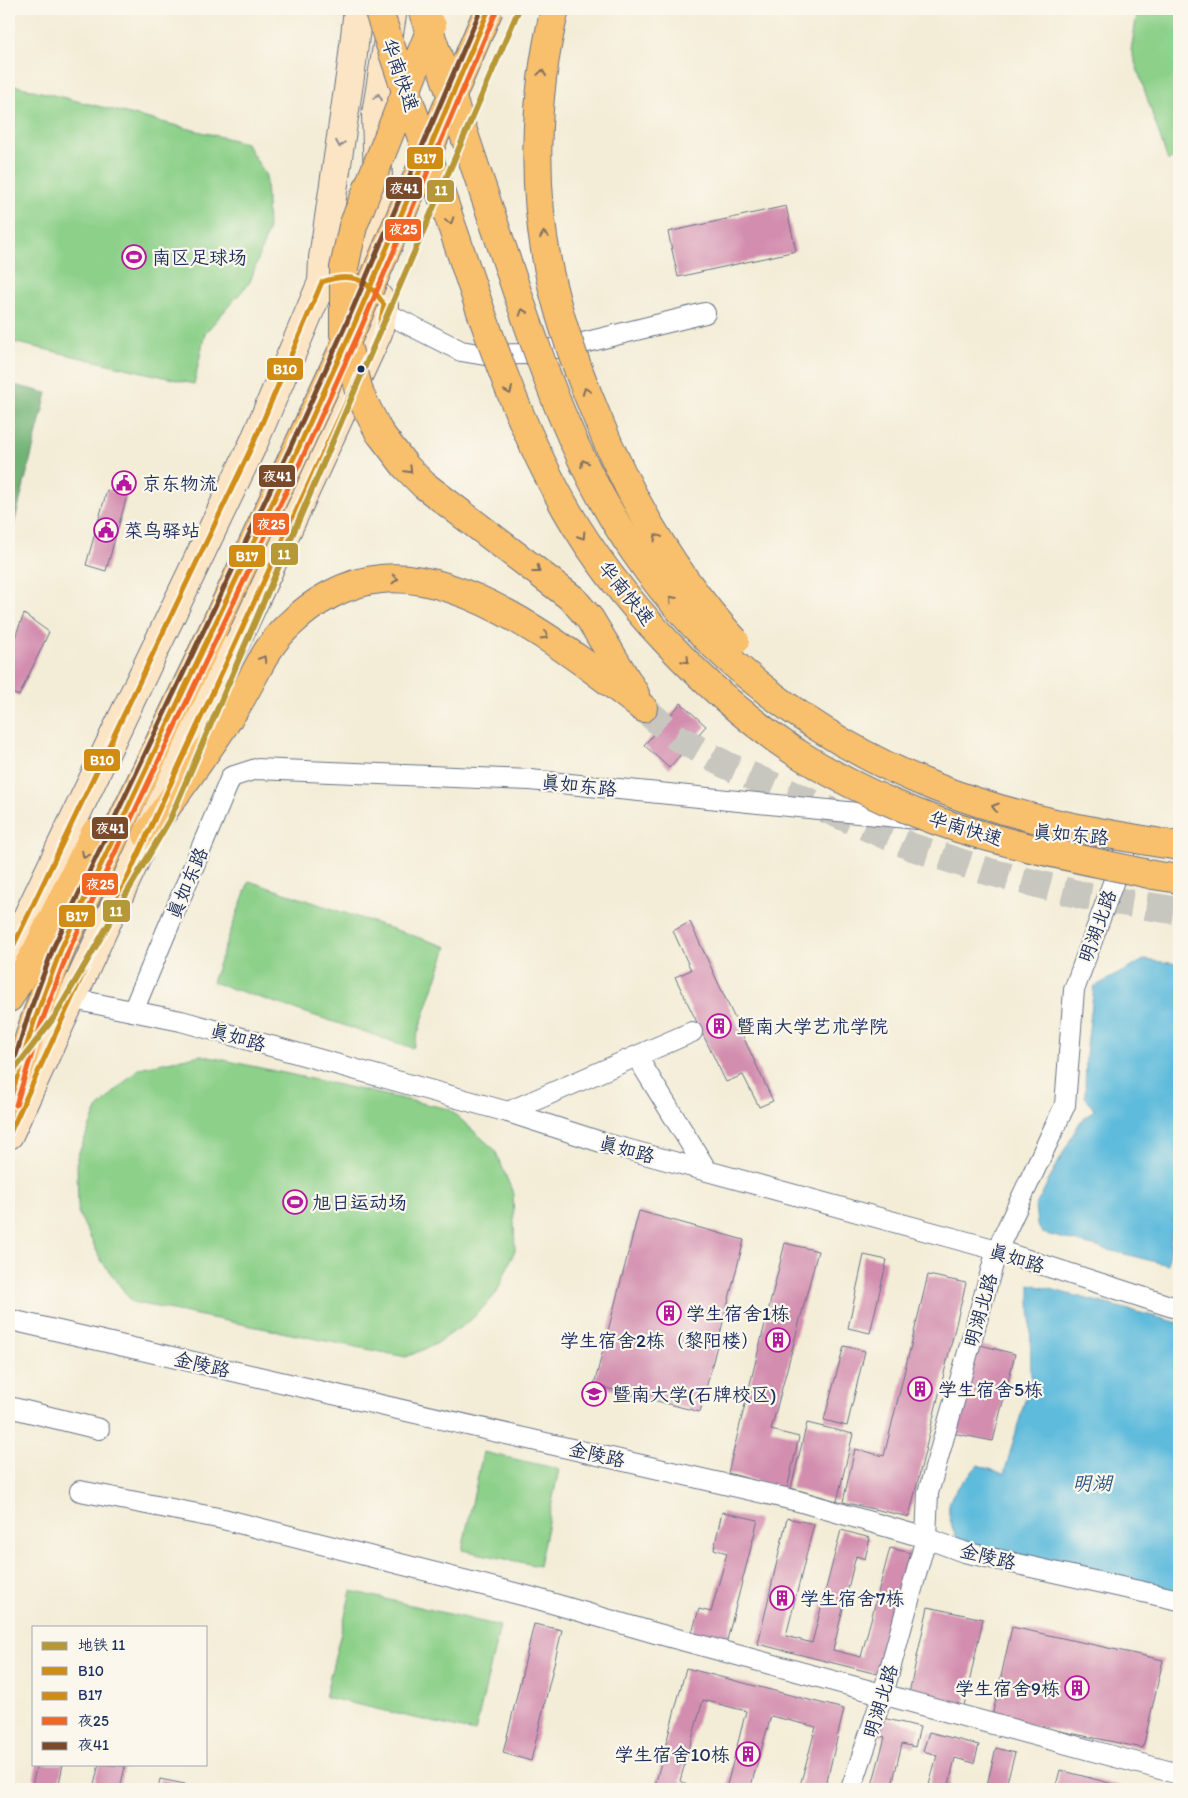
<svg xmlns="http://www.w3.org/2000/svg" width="1188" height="1798" viewBox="0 0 1188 1798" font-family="Itim,'LXGW WenKai TC',sans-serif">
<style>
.green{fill:#8cd089;stroke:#548074}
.forest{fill:#71b275;stroke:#46706a}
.water{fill:#5ebbdc;stroke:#3c759d}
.building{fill:#d38eaf}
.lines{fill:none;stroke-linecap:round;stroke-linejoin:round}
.motorway-tunnel{stroke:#c8c7bf;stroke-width:28;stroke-dasharray:28 14;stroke-linecap:butt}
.minor-casing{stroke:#677288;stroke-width:22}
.secondary-casing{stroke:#677288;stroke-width:30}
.trunk-casing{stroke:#677288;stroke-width:30}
.motorway-casing{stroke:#677288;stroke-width:30}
.minor{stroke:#fff;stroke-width:20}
.secondary{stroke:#fce5c4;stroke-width:28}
.trunk{stroke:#f8bf6c;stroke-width:28}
.motorway{stroke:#f8bf6c;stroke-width:28}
.trunk-bridge-casing{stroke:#677288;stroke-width:30;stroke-linecap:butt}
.motorway-bridge-casing{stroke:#677288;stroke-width:30;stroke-linecap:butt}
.trunk-bridge{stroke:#f8bf6c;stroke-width:28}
.motorway-bridge{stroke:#f8bf6c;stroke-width:28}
.bus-1-casing{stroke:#fbf7ec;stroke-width:9}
.bus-2-casing{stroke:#fbf7ec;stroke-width:9}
.bus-3-casing{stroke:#fbf7ec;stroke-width:9}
.bus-4-casing{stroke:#fbf7ec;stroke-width:9}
.bus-1{stroke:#d18d13;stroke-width:5}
.bus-2{stroke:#d18d13;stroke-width:5}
.bus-3{stroke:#f26522;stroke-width:5}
.bus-4{stroke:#7a4b2a;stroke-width:5}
.metro-1-casing{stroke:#fbf7ec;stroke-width:10}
.metro-1{stroke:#b79836;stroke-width:6}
.oneway{stroke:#7e7064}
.oneway2{stroke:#8c8a91}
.bus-dot{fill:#1b2f5e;stroke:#fbf7ec;stroke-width:2}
.labels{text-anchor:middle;stroke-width:4.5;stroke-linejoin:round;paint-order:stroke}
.street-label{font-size:19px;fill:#1b2f5e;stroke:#fbf7ec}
.poi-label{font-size:19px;fill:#1b2f5e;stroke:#fbf7ec;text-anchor:start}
.water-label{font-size:20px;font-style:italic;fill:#2f5984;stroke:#fbf7ec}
.line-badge{stroke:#fbf7ec;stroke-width:2}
.badge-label{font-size:14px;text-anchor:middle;font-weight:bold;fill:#fff}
</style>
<rect width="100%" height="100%" fill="#fbf7ec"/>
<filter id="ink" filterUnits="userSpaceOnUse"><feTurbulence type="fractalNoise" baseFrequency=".02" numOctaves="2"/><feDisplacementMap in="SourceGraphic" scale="10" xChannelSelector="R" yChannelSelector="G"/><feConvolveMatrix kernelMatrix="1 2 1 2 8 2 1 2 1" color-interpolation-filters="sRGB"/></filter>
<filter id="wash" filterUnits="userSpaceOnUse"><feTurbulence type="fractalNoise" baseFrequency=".0096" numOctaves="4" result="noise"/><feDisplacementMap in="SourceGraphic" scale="20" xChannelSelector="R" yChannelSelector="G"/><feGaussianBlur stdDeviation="1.12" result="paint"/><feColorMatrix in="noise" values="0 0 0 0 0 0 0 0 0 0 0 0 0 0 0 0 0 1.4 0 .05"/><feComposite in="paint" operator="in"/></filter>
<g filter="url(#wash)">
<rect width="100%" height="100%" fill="#f3edd7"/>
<g class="green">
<polygon points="1138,9 1179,9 1179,156 1168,161 1131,50"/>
<polygon points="9,84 246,143 266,176 268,231 250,282 205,333 194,384 9,341"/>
<polygon points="249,881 447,947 413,1048 212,982"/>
<polygon points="201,1055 449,1109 495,1150 513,1193 515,1250 496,1294 471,1320 436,1344 406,1357 132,1302 101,1260 78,1212 77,1157 97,1109 139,1068"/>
<polygon points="483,1452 559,1469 539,1566 462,1550"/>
<polygon points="351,1591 500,1626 475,1732 325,1697"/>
</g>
<polygon class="forest" points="9,384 47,393 9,544"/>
<g class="water">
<polygon points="1144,960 1179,964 1179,1171 1168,1265 1042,1233 1037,1224 1035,1207 1079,1123 1094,1110 1085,1096 1086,1055 1094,987"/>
<path d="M1030 1284 1179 1323V1591L1000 1551 957 1539C939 1499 952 1495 978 1465L1004 1474 1031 1379Z"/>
</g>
<g id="blocks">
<g class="building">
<polygon points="786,206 796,251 678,277 668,232"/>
<polygon points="107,490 127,496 106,571 86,565"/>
<polygon points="24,614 49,632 19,696 9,692 9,635 15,637"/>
<polygon points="681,703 706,726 669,768 644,745"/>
<polygon points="690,922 773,1101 759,1107 743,1075 726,1082 675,977 691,970 673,931"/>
<polygon points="639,1211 744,1240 700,1412 594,1385"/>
<polygon points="785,1243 818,1251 771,1430 799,1437 787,1489 728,1473"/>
<polygon points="864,1255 887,1260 870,1333 848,1328"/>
<polygon points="928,1275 966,1283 909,1517 843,1502 855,1449 884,1456"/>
<polygon points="973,1343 1015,1354 993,1441 952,1433"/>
<polygon points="844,1346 865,1351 847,1426 824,1420"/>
<polygon points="807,1423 853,1434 837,1501 791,1488"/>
<polygon points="722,1512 758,1520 726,1644 691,1636 699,1609 711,1612 727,1553 714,1549"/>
<polygon points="787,1518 814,1524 786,1636 812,1643 841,1530 870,1538 865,1559 856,1556 833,1650 861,1657 890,1548 911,1553 881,1675 758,1644"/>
<polygon points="928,1607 983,1619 964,1706 909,1693"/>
<polygon points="534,1624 562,1630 531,1761 503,1753"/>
<polygon points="1012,1627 1163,1660 1143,1748 992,1717"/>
<polygon points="686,1668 844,1709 825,1789 799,1789 816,1727 771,1716 750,1789 726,1789 746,1711 703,1700 680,1781 687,1784 686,1789 654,1789"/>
<polygon points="883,1718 920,1727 915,1747 902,1744 891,1789 871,1789 885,1737 878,1735"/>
<polygon points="929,1732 979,1745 974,1763 955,1758 948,1789 928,1789 937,1755 923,1751"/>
<polygon points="996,1748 1015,1753 1005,1789 986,1789"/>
<polygon points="37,1764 63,1764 58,1789 31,1789"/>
<polygon points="99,1764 125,1766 120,1789 93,1789"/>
<polygon points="1060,1770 1132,1789 1055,1789"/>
<polygon points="160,1779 185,1784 184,1789 158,1789"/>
</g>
</g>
</g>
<g filter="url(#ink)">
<use href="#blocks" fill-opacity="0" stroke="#677288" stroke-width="1"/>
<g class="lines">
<polyline class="motorway-tunnel" points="643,708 675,736 726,765 912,847 990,872 1089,897 1179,911"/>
<g class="minor-casing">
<g id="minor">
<polyline points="384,312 461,351 485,355 525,354 583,343 705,313"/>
<polyline points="980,825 1048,832"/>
<polyline points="73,999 181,1021 508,1112 604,1143 997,1250 1179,1309"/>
<polyline points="133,1011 231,777 256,769 530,780 917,819"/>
<polyline points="637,1057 706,1169"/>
<polyline points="508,1112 692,1032"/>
<polyline points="11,1320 798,1501 926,1538 964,1552 1179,1600"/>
<polyline points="9,1407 99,1429"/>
<polyline points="80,1491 223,1519 534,1598 655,1633 1179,1774"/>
<polyline points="851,1789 883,1694 926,1538 928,1493 997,1250 1065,1105 1074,990 1129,839"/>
</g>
</g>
<g class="secondary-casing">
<g id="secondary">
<polyline points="369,276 379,212 376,114 393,9"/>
<polyline points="9,955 254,442 322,282 323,258 352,63 358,9"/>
<polyline points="9,1135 378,333 384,305 373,290 352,277"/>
</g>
</g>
<g class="trunk-casing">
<g id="trunk">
<polyline points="9,998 37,950 95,833"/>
<polyline points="9,1103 34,1022 61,949 213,630"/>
</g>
</g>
<g class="motorway-casing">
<g id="motorway">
<polyline points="379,432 406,467 424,485 573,599 590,619 635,694"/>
<path d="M147 835C177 791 211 748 239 702 255 676 265 647 288 626 312 602 346 582 381 579 468 570 578 657 643 708"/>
</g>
</g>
<use href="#minor" class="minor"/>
<use href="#secondary" class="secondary"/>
<use href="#trunk" class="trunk"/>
<use href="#motorway" class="motorway"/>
<g class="trunk-bridge-casing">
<polyline id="trunk-bridge" points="213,630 354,325 489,9"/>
</g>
<g class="motorway-bridge-casing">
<g id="motorway-bridge">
<path d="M378 9C405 88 432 168 459 247 489 337 519 426 566 509 616 597 708 694 792 750 831 775 873 796 916 813 991 843 1073 857 1153 875L1179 879"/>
<path d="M422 9C450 92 478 176 506 259 540 361 573 462 634 551 706 657 816 740 935 787 1013 818 1097 833 1179 846"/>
<path d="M555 9C533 98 531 196 552 285 563 331 579 374 597 417 630 499 675 576 735 641"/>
<polyline points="379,432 360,395 344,334 344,268 353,226 432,26"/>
</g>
</g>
<use href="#trunk-bridge" class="trunk-bridge"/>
<use href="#motorway-bridge" class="motorway-bridge"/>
<g class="bus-1-casing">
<path id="bus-1" d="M9 955 254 442 322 282C351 272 368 278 384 305L378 333 9 1135"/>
</g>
<g class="bus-2-casing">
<polyline id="bus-2" points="9,1103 34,1022 61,949 297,451 354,325 489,9"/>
</g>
<g class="bus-3-casing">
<polyline id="bus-3" points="16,1105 41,1024 68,952 304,454 361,328 496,12"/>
</g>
<g class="bus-4-casing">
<polyline id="bus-4" points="9,1078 27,1019 54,946 290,448 347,322 481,9"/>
</g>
<use href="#bus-1" class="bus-1"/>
<use href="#bus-2" class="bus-2"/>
<use href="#bus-3" class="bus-3"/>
<use href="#bus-4" class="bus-4"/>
<g class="metro-1-casing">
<polyline id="metro-1" points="9,1077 55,1016 170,819 519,9"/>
</g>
<use href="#metro-1" class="metro-1"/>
</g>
<defs><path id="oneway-chevron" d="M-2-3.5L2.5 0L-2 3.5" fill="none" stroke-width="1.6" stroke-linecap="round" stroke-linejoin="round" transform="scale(1.25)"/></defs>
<g class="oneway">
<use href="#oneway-chevron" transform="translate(542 73) rotate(-82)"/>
<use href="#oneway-chevron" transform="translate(450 221) rotate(71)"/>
<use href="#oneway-chevron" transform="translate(544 235) rotate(-98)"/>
<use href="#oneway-chevron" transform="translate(523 312) rotate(-109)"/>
<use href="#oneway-chevron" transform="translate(509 391) rotate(67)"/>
<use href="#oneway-chevron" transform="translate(586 391) rotate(-111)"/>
<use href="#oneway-chevron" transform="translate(584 463) rotate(-117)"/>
<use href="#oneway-chevron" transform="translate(409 470) rotate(45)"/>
<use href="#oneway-chevron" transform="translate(582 536) rotate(57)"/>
<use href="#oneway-chevron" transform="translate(657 537) rotate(-121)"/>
<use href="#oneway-chevron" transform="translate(537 570) rotate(38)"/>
<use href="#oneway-chevron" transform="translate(395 579) rotate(1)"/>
<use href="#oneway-chevron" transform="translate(672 599) rotate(-132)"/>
<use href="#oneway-chevron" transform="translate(545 636) rotate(30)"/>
<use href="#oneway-chevron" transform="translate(263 659) rotate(-59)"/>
<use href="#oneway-chevron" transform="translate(686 660) rotate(45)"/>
<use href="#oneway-chevron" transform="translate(995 807) rotate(-163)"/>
<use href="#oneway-chevron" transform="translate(85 855) rotate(116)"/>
</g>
<g class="oneway2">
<use href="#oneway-chevron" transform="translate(378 97) rotate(-81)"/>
<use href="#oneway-chevron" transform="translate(340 144) rotate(99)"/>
</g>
</g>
<defs>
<g id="stadium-ring" transform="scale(1.25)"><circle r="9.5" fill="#fbf7ec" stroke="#b5179e" stroke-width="1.5"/><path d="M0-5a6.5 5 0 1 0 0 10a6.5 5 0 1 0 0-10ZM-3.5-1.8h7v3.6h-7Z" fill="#b5179e"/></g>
<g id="civic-ring" transform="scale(1.25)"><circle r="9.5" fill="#fbf7ec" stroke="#b5179e" stroke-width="1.5"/><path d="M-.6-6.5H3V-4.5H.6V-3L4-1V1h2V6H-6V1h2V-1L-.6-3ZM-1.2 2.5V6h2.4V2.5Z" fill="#b5179e"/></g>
<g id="building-ring" transform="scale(1.25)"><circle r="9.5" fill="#fbf7ec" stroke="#b5179e" stroke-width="1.5"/><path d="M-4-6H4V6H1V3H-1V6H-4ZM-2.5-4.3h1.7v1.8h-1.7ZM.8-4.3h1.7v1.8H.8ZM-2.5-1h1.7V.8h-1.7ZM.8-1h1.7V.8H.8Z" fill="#b5179e"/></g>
<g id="university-ring" transform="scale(1.25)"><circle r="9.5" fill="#fbf7ec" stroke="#b5179e" stroke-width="1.5"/><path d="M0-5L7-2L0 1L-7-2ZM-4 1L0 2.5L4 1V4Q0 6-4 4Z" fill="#b5179e"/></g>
</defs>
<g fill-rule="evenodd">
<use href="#stadium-ring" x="134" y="257"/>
<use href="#civic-ring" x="124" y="483"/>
<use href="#civic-ring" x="106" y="530"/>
<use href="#building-ring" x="719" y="1026"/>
<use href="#stadium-ring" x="295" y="1202"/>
<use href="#building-ring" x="669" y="1313"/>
<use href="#building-ring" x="778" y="1340"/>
<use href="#building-ring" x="920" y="1389"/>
<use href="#university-ring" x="594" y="1394"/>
<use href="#building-ring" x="782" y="1598"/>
<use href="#building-ring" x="1077" y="1688"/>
<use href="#building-ring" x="748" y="1754"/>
</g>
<circle class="bus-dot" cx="361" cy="369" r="4.5"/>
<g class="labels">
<g class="street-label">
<text transform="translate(401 75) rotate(71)" y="7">华南快速</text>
<text transform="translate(627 593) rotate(51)" y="7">华南快速</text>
<text transform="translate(579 785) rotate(6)" y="7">真如东路</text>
<text transform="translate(966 828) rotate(17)" y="7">华南快速</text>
<text transform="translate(1071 834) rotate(5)" y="7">真如东路</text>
<text transform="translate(187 883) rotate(-67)" y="7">真如东路</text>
<text transform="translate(1097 926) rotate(-70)" y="7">明湖北路</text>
<text transform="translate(238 1037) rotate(16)" y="7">真如路</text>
<text transform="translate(627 1149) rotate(15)" y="7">真如路</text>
<text transform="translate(1017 1258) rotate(17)" y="7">真如路</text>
<text transform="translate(980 1310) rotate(-74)" y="7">明湖北路</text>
<text transform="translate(202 1364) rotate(13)" y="7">金陵路</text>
<text transform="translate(597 1454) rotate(13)" y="7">金陵路</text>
<text transform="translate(988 1556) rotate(14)" y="7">金陵路</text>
<text transform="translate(880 1701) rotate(-73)" y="7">明湖北路</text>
</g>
<g class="poi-label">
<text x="152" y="264">南区足球场</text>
<text x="142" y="490">京东物流</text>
<text x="124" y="537">菜鸟驿站</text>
<text x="736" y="1033">暨南大学艺术学院</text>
<text x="312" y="1209">旭日运动场</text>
<text x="686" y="1320">学生宿舍1栋</text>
<text x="760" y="1347" text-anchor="end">学生宿舍2栋（黎阳楼）</text>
<text x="938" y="1396">学生宿舍5栋</text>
<text x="612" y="1401">暨南大学(石牌校区)</text>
<text x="800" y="1605">学生宿舍7栋</text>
<text x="1060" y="1695" text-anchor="end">学生宿舍9栋</text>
<text x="730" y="1761" text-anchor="end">学生宿舍10栋</text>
</g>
<g class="water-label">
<text x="1092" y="1490">明湖</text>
</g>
</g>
<g class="line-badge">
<rect x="406" y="146" width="38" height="24" rx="5" fill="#d18d13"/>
<rect x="385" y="176" width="38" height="24" rx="5" fill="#7a4b2a"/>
<rect x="426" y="179" width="29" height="24" rx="5" fill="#b79836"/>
<rect x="384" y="218" width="38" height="24" rx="5" fill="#f26522"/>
<rect x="266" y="357" width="38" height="24" rx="5" fill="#d18d13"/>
<rect x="258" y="464" width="38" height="24" rx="5" fill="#7a4b2a"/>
<rect x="252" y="512" width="38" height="24" rx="5" fill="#f26522"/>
<rect x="270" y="542" width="29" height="24" rx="5" fill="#b79836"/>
<rect x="228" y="544" width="38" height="24" rx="5" fill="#d18d13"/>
<rect x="83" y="748" width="38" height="24" rx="5" fill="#d18d13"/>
<rect x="91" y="816" width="38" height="24" rx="5" fill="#7a4b2a"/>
<rect x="81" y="872" width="38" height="24" rx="5" fill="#f26522"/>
<rect x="102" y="899" width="29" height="24" rx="5" fill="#b79836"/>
<rect x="58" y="904" width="38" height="24" rx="5" fill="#d18d13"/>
</g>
<g class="badge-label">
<text x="425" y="163">B17</text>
<text x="404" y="193">夜41</text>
<text x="441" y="195">11</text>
<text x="403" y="234">夜25</text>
<text x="285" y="374">B10</text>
<text x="277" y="481">夜41</text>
<text x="271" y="529">夜25</text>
<text x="284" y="559">11</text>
<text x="247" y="561">B17</text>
<text x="102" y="765">B10</text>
<text x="110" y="833">夜41</text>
<text x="100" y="889">夜25</text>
<text x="116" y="916">11</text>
<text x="77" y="921">B17</text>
</g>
<rect width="1188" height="1798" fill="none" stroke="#fbf7ec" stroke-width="30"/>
<rect x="32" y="1626" width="175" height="140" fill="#fbf7ec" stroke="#a1a7b3"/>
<rect x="42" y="1642" width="25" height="8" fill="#b79836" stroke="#a1a7b3"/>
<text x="78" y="1650" font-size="15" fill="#1b2f5e">地铁 11</text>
<rect x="42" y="1667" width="25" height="8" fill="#d18d13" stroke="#a1a7b3"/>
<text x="78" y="1676" font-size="15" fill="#1b2f5e">B10</text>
<rect x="42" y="1692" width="25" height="8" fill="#d18d13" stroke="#a1a7b3"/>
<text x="78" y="1700" font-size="15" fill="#1b2f5e">B17</text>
<rect x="42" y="1717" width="25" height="8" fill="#f26522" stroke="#a1a7b3"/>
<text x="78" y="1726" font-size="15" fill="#1b2f5e">夜25</text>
<rect x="42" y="1742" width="25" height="8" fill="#7a4b2a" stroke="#a1a7b3"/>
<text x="78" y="1750" font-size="15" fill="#1b2f5e">夜41</text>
</svg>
